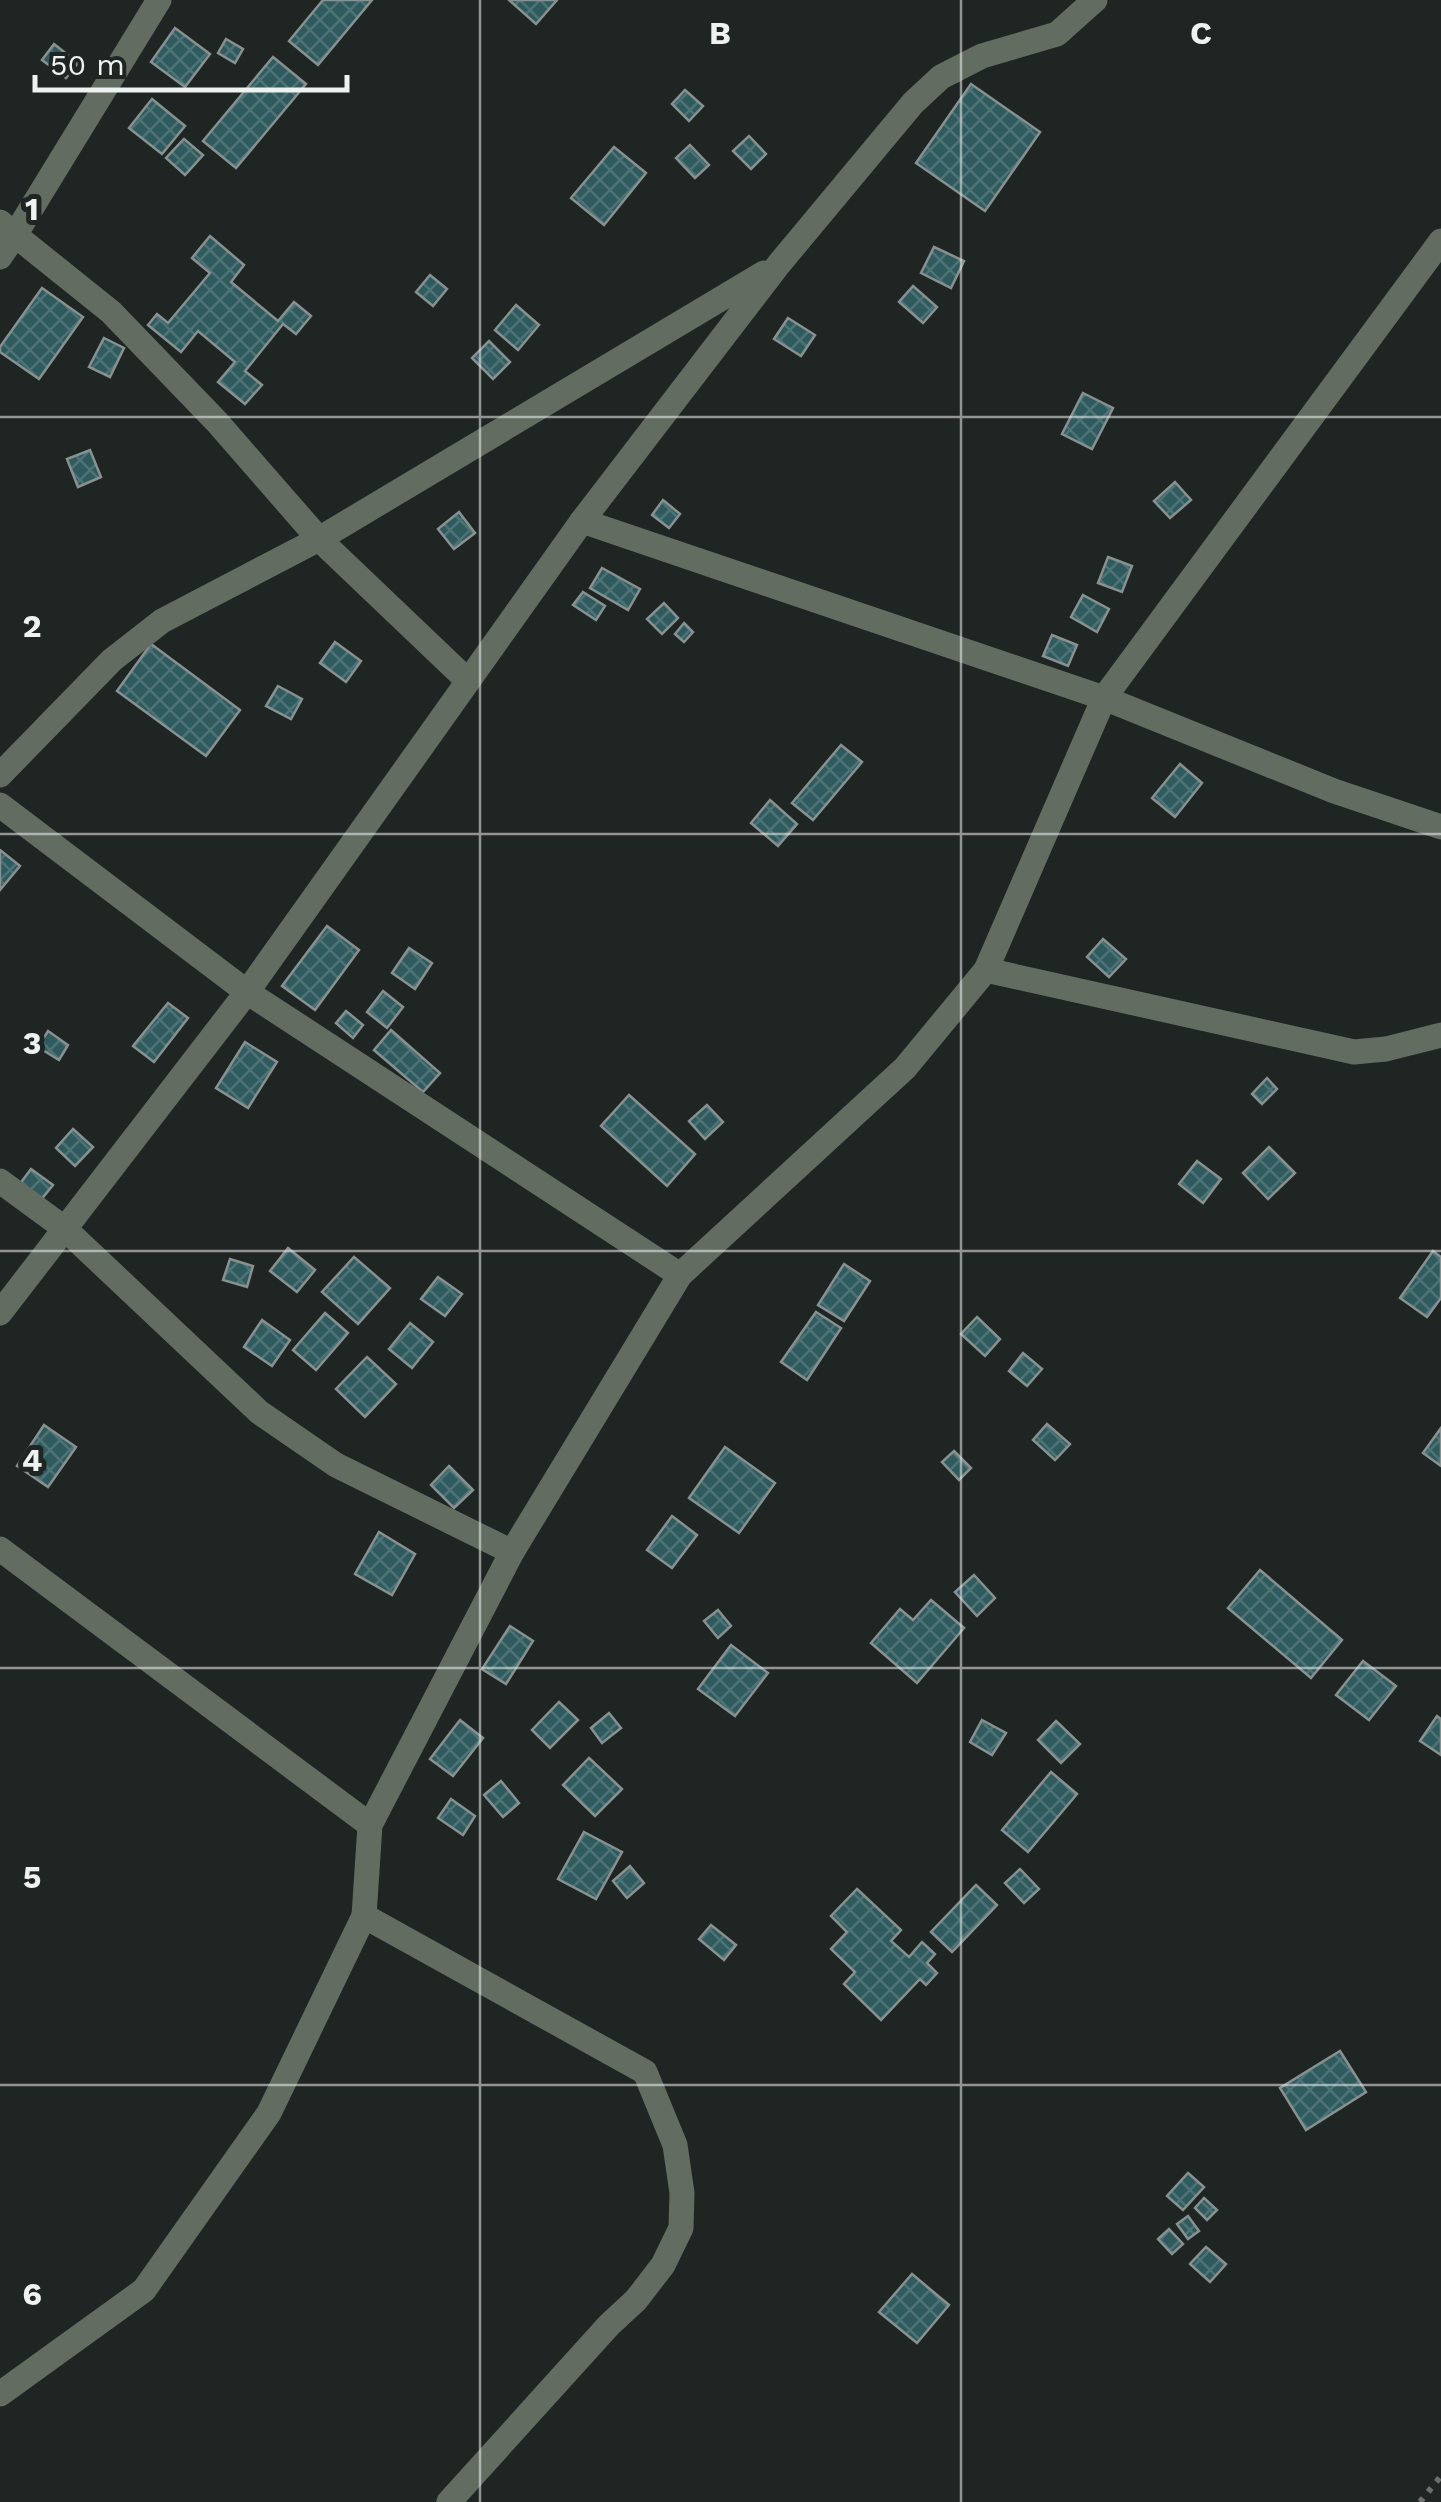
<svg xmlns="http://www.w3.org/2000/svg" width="1441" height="2502" viewBox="0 0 1441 2502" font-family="'Work Sans',sans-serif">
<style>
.building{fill:url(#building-cross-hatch);stroke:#889090;stroke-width:2.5}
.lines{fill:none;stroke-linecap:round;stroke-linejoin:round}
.path{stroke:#6b706f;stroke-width:6;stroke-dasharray:5 8;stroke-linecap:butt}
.minor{stroke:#626c61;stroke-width:25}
.grid{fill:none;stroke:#eef2f1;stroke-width:2.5;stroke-opacity:0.55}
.grid-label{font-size:32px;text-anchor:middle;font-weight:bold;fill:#eef2f1;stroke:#1f2523;stroke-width:10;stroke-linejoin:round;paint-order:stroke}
</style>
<defs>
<pattern id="building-cross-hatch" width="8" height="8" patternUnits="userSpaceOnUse" patternTransform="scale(2.5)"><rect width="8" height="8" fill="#2f5b5e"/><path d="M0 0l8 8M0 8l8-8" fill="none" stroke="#4d7376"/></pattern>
</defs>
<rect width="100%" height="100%" fill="#1f2523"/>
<g class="building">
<polygon points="323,0 372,0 318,65 289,41"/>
<polygon points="509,0 557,0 536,24"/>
<polygon points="175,28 210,54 185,87 151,62"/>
<polygon points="226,39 243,49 235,63 218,53"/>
<polygon points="54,44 78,63 66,78 42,60"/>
<polygon points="273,57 306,84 236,168 203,141"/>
<polygon points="971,84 1040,132 985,211 916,163"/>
<polygon points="685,90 703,106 689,121 672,104"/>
<polygon points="152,99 185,126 162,154 129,128"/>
<polygon points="749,136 766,154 751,169 733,151"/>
<polygon points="184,139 203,155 185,175 166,158"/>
<polygon points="690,145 709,165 695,178 676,158"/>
<polygon points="614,147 646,173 604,225 571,198"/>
<polygon points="210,236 244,265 231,282 278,321 294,302 311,316 296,334 283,324 245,371 262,385 245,404 218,382 235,362 198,331 181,352 148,325 157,314 168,323 210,273 192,258"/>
<polygon points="934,247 964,261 951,288 921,273"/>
<polygon points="430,275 447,289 433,306 416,292"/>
<polygon points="913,286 937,307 923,323 899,302"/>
<polygon points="42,288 83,317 39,379 0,352 0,347"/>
<polygon points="516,305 539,325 518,350 495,330"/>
<polygon points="788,318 815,335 801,356 774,339"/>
<polygon points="104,338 124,348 110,377 89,367"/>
<polygon points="489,341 510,362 493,379 472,358"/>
<polygon points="1083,393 1113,408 1092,449 1062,434"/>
<polygon points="90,450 101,477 78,487 67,459"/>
<polygon points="1175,482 1191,500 1170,518 1154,501"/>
<polygon points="663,500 680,514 669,528 652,515"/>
<polygon points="459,512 475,533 454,549 438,529"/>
<polygon points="1108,557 1132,566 1122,592 1098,583"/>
<polygon points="602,568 640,589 628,610 590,588"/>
<polygon points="583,592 605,606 596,620 573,605"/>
<polygon points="1083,595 1109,609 1097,632 1071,617"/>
<polygon points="664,603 678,618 662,634 647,619"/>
<polygon points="684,623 693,632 684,642 675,634"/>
<polygon points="1052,635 1077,645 1068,666 1043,656"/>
<polygon points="335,642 361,661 346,682 320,663"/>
<polygon points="151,644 240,710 206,756 117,691"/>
<polygon points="278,686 302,699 291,719 266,706"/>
<polygon points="841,745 862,762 813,820 792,803"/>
<polygon points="1180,764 1202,783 1175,817 1152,798"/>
<polygon points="770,800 797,824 778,846 751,823"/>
<polygon points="0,850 20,866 0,890"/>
<polygon points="327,926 359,950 315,1010 282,986"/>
<polygon points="1103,939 1126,959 1109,977 1087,957"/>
<polygon points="409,948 432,963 415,989 392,973"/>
<polygon points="383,991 403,1007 387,1028 367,1012"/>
<polygon points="168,1003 188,1018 154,1062 133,1046"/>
<polygon points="346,1011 363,1025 353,1038 336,1023"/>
<polygon points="391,1030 440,1073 423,1092 374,1050"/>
<polygon points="48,1031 68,1045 59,1060 38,1047"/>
<polygon points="245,1042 277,1062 248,1108 216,1088"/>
<polygon points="1267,1078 1277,1089 1262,1104 1252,1094"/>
<polygon points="629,1095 695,1154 667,1186 601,1126"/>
<polygon points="707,1105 723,1122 705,1139 689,1121"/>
<polygon points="73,1129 93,1147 75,1166 56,1148"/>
<polygon points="1269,1147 1295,1173 1268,1199 1243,1173"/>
<polygon points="1197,1161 1221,1179 1203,1203 1179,1184"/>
<polygon points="31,1169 53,1185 40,1201 19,1185"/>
<polygon points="288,1248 315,1270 297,1292 270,1271"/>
<polygon points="1433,1251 1441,1257 1441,1298 1427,1317 1400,1298"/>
<polygon points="354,1257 390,1288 358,1324 322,1292"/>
<polygon points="230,1259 253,1266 247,1287 223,1280"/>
<polygon points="844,1264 870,1281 844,1321 818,1305"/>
<polygon points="438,1277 462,1294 445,1316 421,1299"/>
<polygon points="816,1312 841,1328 807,1380 781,1362"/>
<polygon points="325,1313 348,1333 316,1370 293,1350"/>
<polygon points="977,1317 1000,1339 985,1356 961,1334"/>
<polygon points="262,1320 290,1340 272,1366 244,1347"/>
<polygon points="410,1323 433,1342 412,1368 389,1349"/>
<polygon points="1023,1353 1042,1369 1027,1386 1009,1371"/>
<polygon points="367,1357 396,1384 365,1417 336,1389"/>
<polygon points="1047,1424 1070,1444 1055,1460 1033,1440"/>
<polygon points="44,1425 76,1447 48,1487 17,1466"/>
<polygon points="1441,1428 1441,1466 1423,1453"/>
<polygon points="725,1447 775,1483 739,1533 689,1498"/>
<polygon points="954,1451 971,1468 959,1480 942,1462"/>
<polygon points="449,1466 473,1490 454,1508 431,1485"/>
<polygon points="672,1516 697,1535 672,1568 647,1550"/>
<polygon points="379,1532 415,1554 392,1595 355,1574"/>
<polygon points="1260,1570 1342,1640 1311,1678 1228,1608"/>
<polygon points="974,1575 995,1598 977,1616 955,1592"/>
<polygon points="931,1600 964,1628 917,1683 871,1643 900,1609 913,1620"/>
<polygon points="718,1610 731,1626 718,1638 704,1621"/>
<polygon points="510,1626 533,1641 506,1684 482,1669"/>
<polygon points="731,1645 768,1673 735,1716 698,1689"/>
<polygon points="1363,1661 1396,1686 1369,1720 1336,1695"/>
<polygon points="559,1702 578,1720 550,1748 532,1730"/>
<polygon points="609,1713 621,1728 602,1743 591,1728"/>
<polygon points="1437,1716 1441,1719 1441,1755 1420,1741"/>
<polygon points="460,1720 483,1738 453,1776 430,1759"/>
<polygon points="982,1720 1006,1733 992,1755 970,1742"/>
<polygon points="1056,1721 1080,1744 1061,1763 1038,1740"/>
<polygon points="589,1758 622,1789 595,1816 563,1785"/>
<polygon points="1051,1772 1077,1794 1028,1852 1002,1830"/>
<polygon points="501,1781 519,1803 503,1817 484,1795"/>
<polygon points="451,1799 475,1816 463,1835 438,1818"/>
<polygon points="584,1832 622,1852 596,1899 558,1879"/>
<polygon points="630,1866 644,1883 627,1898 613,1881"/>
<polygon points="1020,1869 1039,1889 1024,1903 1005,1883"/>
<polygon points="976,1885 997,1905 952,1952 931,1932"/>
<polygon points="857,1889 901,1930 891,1941 909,1957 922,1942 935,1954 927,1963 937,1973 926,1985 920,1979 881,2020 844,1984 855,1972 831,1949 847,1932 831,1916"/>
<polygon points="711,1925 736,1945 724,1960 699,1939"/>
<polygon points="1340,2051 1366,2092 1306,2130 1280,2088"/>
<polygon points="1188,2173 1204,2187 1183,2210 1167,2196"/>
<polygon points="1204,2198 1217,2210 1207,2220 1195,2208"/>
<polygon points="1188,2216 1199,2231 1188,2239 1177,2224"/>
<polygon points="1169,2229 1183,2244 1172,2254 1158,2239"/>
<polygon points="1206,2247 1226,2264 1210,2282 1190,2264"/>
<polygon points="912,2274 949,2305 917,2343 879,2312"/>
</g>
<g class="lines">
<polyline class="path" points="1420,2502 1441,2476"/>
<g class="minor">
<polyline points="159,0 15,235 111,312 217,422 319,539 468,681"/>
<polyline points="0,222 15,235 0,257"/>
<polyline points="582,521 1104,698 1334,791 1441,827"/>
<polyline points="0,775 112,660 162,621 319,539 764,273"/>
<polyline points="0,805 247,992 680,1275"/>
<polyline points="986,970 1104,698 1441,241"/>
<polyline points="0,1181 64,1228 259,1412 336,1465 512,1552"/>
<polyline points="0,1313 247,992 582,521 779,264 913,103 941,77 982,56 1057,34 1095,0"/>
<polyline points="0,1549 370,1825"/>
<polyline points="364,1916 370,1825 512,1552 680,1275 905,1068 986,970 1354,1052 1386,1049 1441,1035"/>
<polyline points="0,2394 144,2290 269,2113 364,1916 645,2072 675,2145 682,2193 681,2228 663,2265 636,2300 609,2325 449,2502"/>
</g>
</g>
<path class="grid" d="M480 0V2502M961 0V2502M0 417H1441M0 834H1441M0 1251H1441M0 1668H1441M0 2085H1441"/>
<g class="grid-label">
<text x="720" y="44">B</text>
<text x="1201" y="44">C</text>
<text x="32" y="220">1</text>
<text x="32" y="637">2</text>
<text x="32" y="1054">3</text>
<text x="32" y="1471">4</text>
<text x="32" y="1888">5</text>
<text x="32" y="2305">6</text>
</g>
<path d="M35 75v15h312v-15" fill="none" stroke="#eef2f1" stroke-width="5"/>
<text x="50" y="75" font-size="30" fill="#eef2f1" stroke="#1f2523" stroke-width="8" paint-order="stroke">50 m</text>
</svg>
